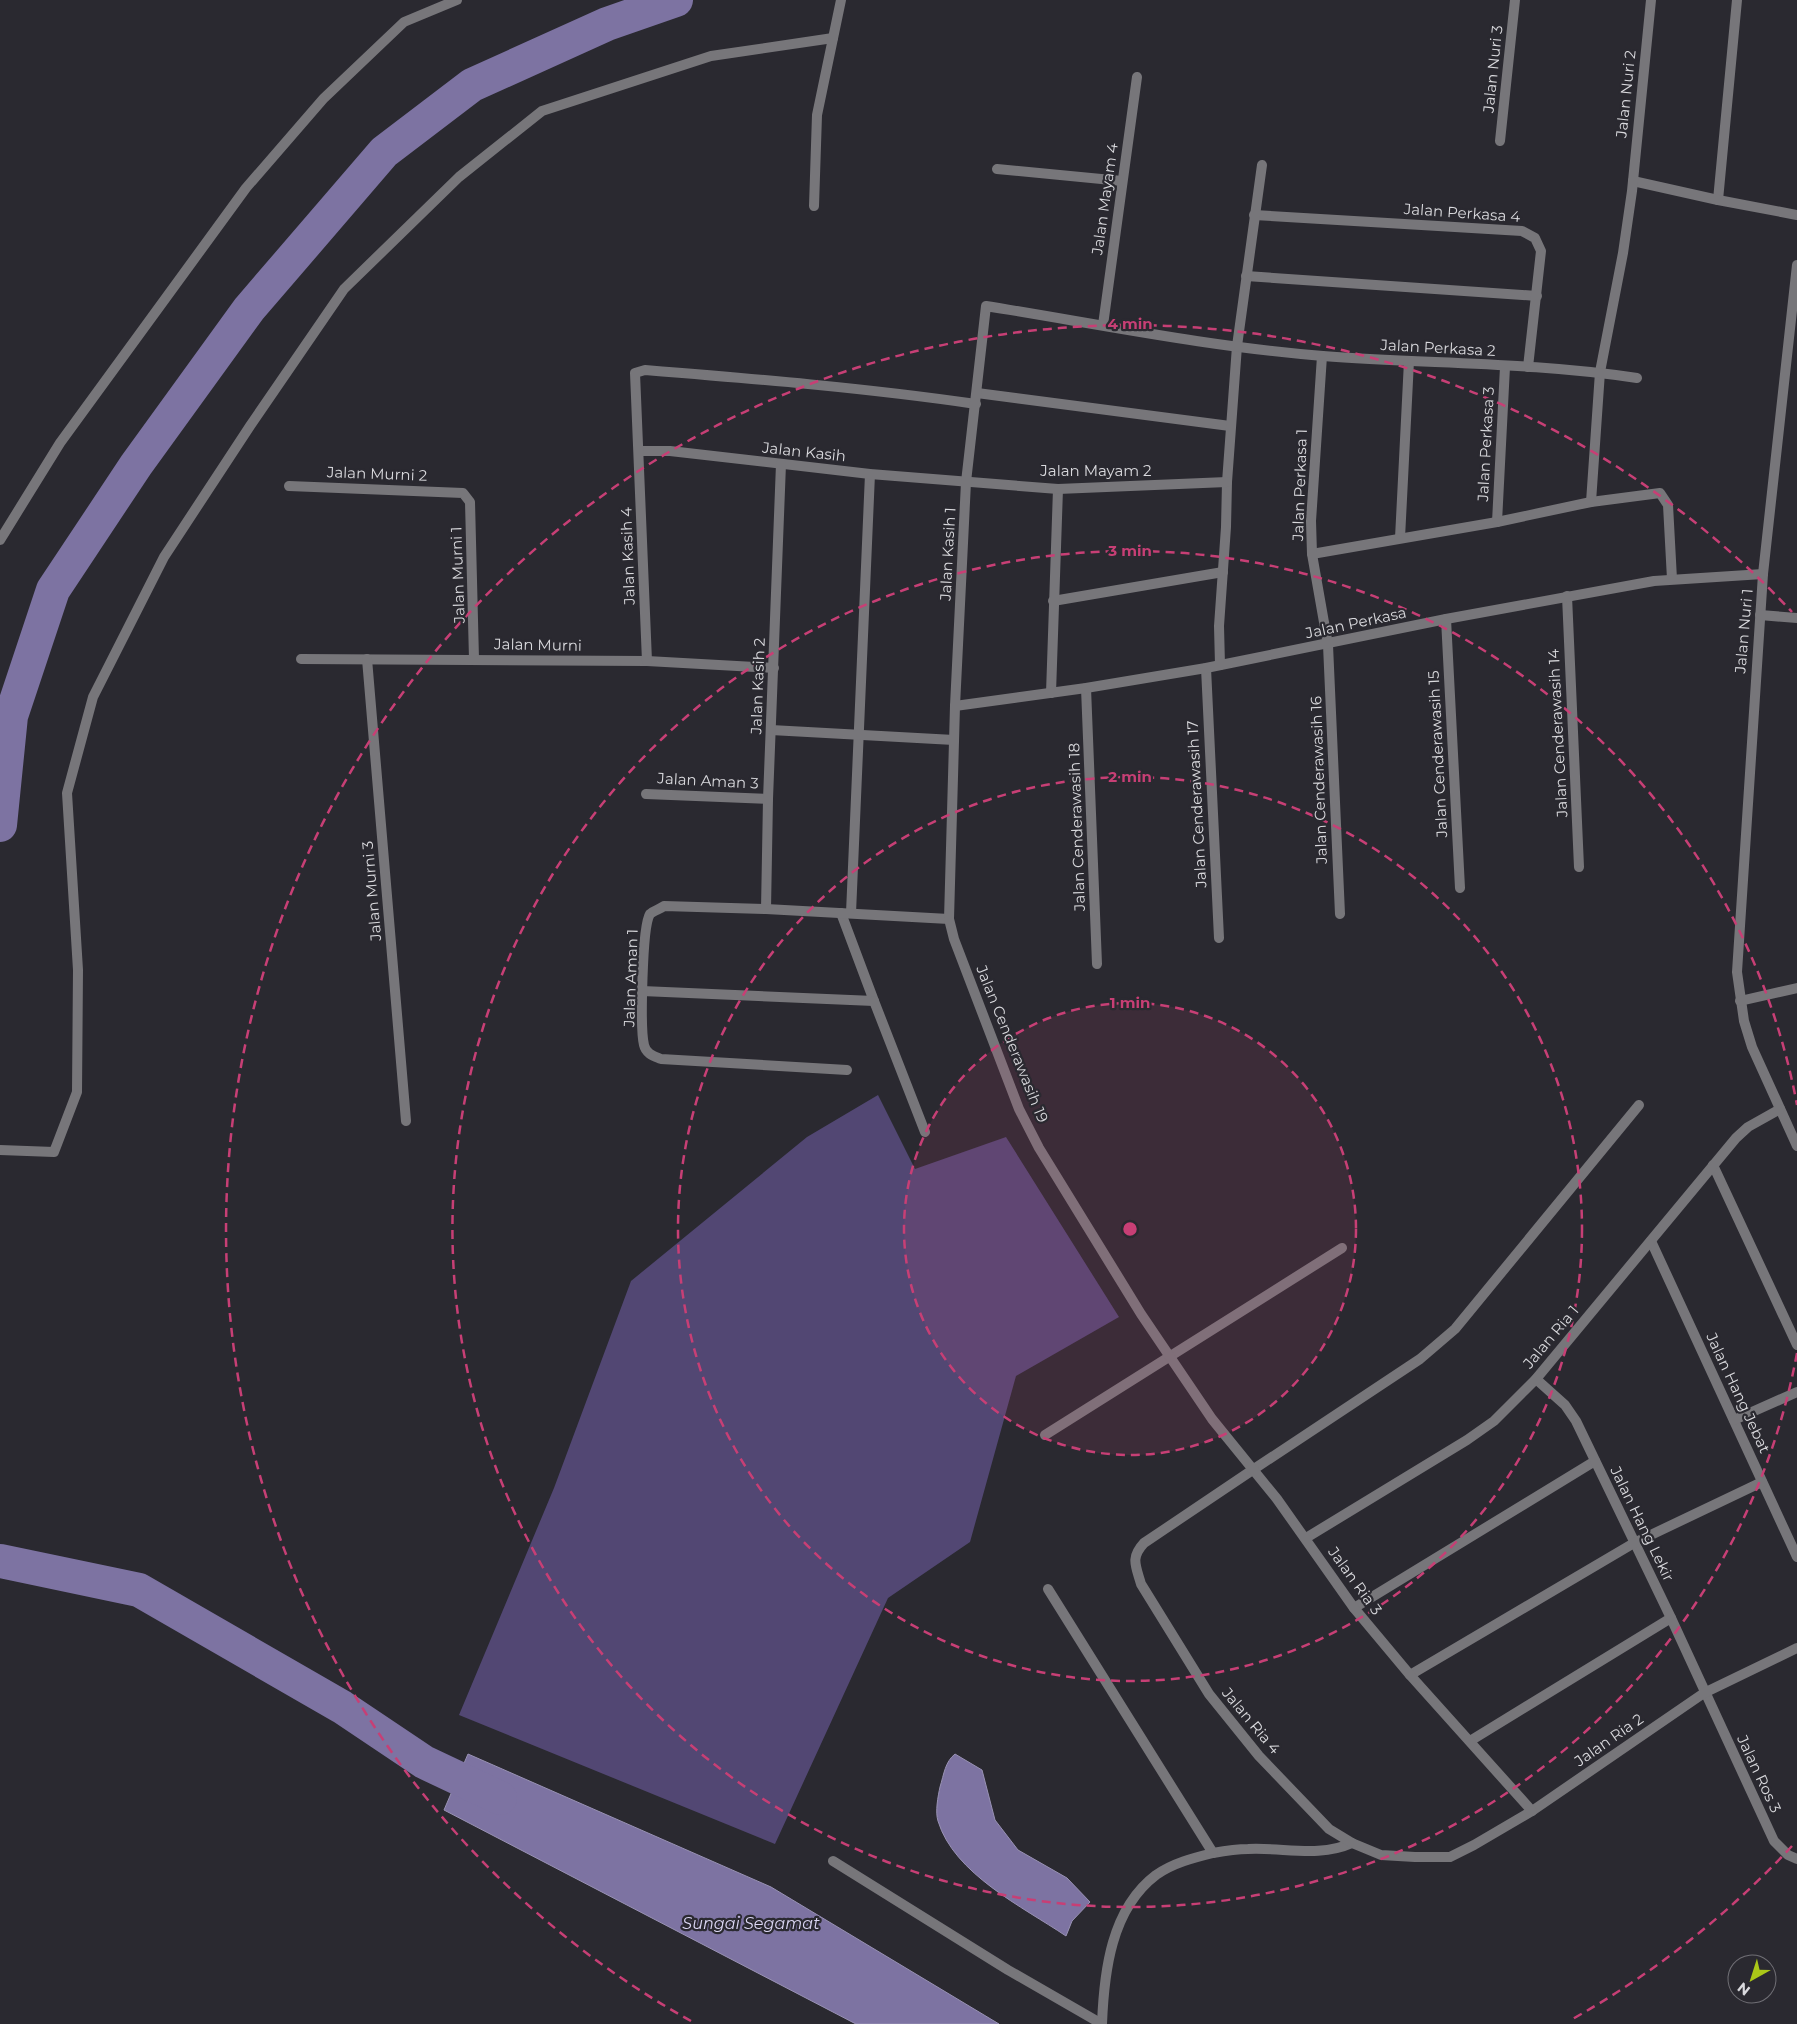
<svg xmlns="http://www.w3.org/2000/svg" width="1797" height="2024" viewBox="0 0 1797 2024" font-family="Montserrat,sans-serif">
<style>
.forest{fill:#524773}
.water{fill:#7d73a2;stroke:#9992b4}
.lines{fill:none;stroke-linecap:round;stroke-linejoin:round}
.river{stroke:#7d73a2;stroke-width:34}
.service{stroke:#77767a;stroke-width:10}
.minor{stroke:#77767a;stroke-width:10}
.ring{fill:none;stroke:#c73f75;stroke-width:2.5;stroke-dasharray:9 6}
.labels{text-anchor:middle;stroke-width:4.5;stroke-linejoin:round;paint-order:stroke}
.street-label{font-size:15px;fill:#d9d9dd;stroke:#2a2930}
.water-label{font-size:16px;font-style:italic;fill:#dcd7f4;stroke:#2a2930}
.centre{fill:#c73f75;stroke:#2a2930;stroke-width:2.5}
.ring-label{font-size:15px;text-anchor:middle;font-weight:bold;fill:#c73f75;stroke:#2a2930;stroke-width:4.5;stroke-linejoin:round;paint-order:stroke}
</style>
<rect width="100%" height="100%" fill="#2a2930"/>
<polygon class="forest" points="878,1095 915,1169 1006,1137 1119,1317 1016,1376 970,1542 888,1598 775,1844 459,1715 554,1488 631,1281 807,1137"/>
<g class="water">
<polygon points="468,1754 771,1887 999,2024 856,2024 444,1810"/>
<path d="M955 1754 982 1770 995 1820 1018 1850 1067 1878 1090 1902 1072 1921 1066 1936C1023 1907 954 1874 938 1821 935 1812 938 1796 940 1787 944 1774 945 1762 955 1754Z"/>
</g>
<g class="lines">
<g class="river">
<polyline points="0,825 11,716 53,590 136,465 249,309 384,152 472,85 607,24 676,0"/>
<polyline points="0,1561 139,1590 342,1707 424,1762 500,1798"/>
</g>
<g class="service">
<polyline points="1718,200 1737,0"/>
<polyline points="1246,276 1537,296"/>
<polyline points="977,393 1230,426"/>
<polyline points="1591,502 1600,372"/>
<polyline points="1400,538 1409,361"/>
<polyline points="0,540 60,443 246,188 324,98 404,22 457,0"/>
<polyline points="1312,554 1497,522 1591,502 1660,493 1668,505 1672,579"/>
<polyline points="1053,601 1223,572"/>
<polyline points="1220,665 1219,626 1226,527 1227,482 1237,346"/>
<polyline points="1051,693 1058,489"/>
<polyline points="851,913 870,474"/>
<polyline points="642,991 874,1001 841,913"/>
<polyline points="874,1001 925,1132"/>
<polyline points="0,1150 54,1152 77,1092 78,970 67,793 93,697 164,557 250,426 344,289 459,177 542,111 711,56 833,38"/>
<polyline points="1713,1165 1797,1345"/>
<polyline points="1254,1469 1420,1359 1455,1329 1639,1105"/>
<path d="M1048 1589 1213 1853C1224 1851 1236 1849 1248 1849 1283 1847 1319 1858 1352 1843"/>
<polyline points="1354,1608 1595,1461"/>
<polyline points="1470,1741 1671,1618"/>
<path d="M1102 2024C1104 1972 1111 1909 1156 1875 1173 1863 1193 1858 1213 1853"/>
</g>
<g class="minor">
<polyline points="1500,141 1515,0"/>
<polyline points="997,169 1122,181"/>
<polyline points="1633,181 1718,200 1797,215"/>
<polyline points="814,206 817,115 841,0"/>
<polyline points="1254,215 1522,231 1535,238 1541,251 1528,367"/>
<polyline points="1797,265 1763,574 1737,972 1744,1021 1752,1047 1797,1146"/>
<polyline points="1103,325 1137,77"/>
<polyline points="1237,346 1262,165"/>
<polyline points="1322,356 1311,521 1312,554 1328,645 1340,914"/>
<polyline points="1600,372 1623,253 1632,191 1651,0"/>
<polyline points="640,451 670,451 870,474 1058,489 1227,482"/>
<polyline points="289,486 463,493 470,502 474,659"/>
<polyline points="1497,522 1505,367"/>
<polyline points="1567,596 1579,867"/>
<polyline points="1760,615 1797,618"/>
<polyline points="1446,619 1460,888"/>
<polyline points="301,659 647,661 774,668"/>
<polyline points="367,659 406,1121"/>
<path d="M647 661 635 373 645 370C756 379 866 388 976 404"/>
<polyline points="1206,668 1219,938"/>
<polyline points="1086,688 1097,964"/>
<polyline points="955,706 1086,688 1206,668 1446,619 1654,581 1763,574"/>
<polyline points="771,730 954,740"/>
<polyline points="646,794 768,799"/>
<polyline points="766,909 768,799 781,464"/>
<polyline points="1740,1001 1797,988"/>
<path d="M847 1070 661 1059C654 1056 646 1054 644 1045 640 1029 642 926 650 914 653 911 660 909 664 906L766 909 949 919"/>
<polyline points="1651,1241 1797,1557"/>
<polyline points="1536,1379 1565,1405 1576,1421 1671,1618 1774,1841 1788,1855 1797,1859"/>
<polyline points="1734,1420 1797,1392"/>
<polyline points="1045,1435 1342,1248"/>
<path d="M1254 1469 1144 1543C1130 1558 1136 1566 1141 1584L1209 1694 1259 1756 1329 1829 1352 1843 1381 1855 1415 1857H1450L1474 1845 1532 1811 1704 1693 1797 1648"/>
<polyline points="1306,1538 1467,1440 1494,1421 1536,1379 1736,1138 1748,1127 1780,1109"/>
<polyline points="1410,1675 1634,1543 1762,1482"/>
<path d="M1532 1811 1410 1675 1354 1608 1277 1499 1212 1419 1141 1314 1039 1148 1019 1109 954 939 949 919 955 706 966 482 986 306C1098 324 1210 347 1323 356 1427 364 1533 362 1637 378"/>
<polyline points="833,1861 1008,1970 1102,2024"/>
</g>
</g>
<circle cx="1130" cy="1229" r="226" fill="#c73f75" fill-opacity=".12"/>
<g class="ring">
<circle cx="1130" cy="1229" r="226"/>
<circle cx="1130" cy="1229" r="452"/>
<path d="M1797 1353A678 678 0 1 1 1797 1105"/>
<path d="M1792 1846A905 905 0 0 1 1569 2021M691 2021A905 905 0 1 1 1792 612"/>
</g>
<g class="labels">
<g class="street-label">
<text transform="translate(1493 69) rotate(-84)" y="5">Jalan Nuri 3</text>
<text transform="translate(1626 94) rotate(-84)" y="5">Jalan Nuri 2</text>
<text transform="translate(1105 199) rotate(-82)" y="5">Jalan Mayam 4</text>
<text transform="translate(1462 213) rotate(4)" y="5">Jalan Perkasa 4</text>
<text transform="translate(1438 348) rotate(3)" y="5">Jalan Perkasa 2</text>
<text transform="translate(1486 444) rotate(-87)" y="5">Jalan Perkasa 3</text>
<text transform="translate(804 452) rotate(6)" y="5">Jalan Kasih</text>
<text x="1096" y="476">Jalan Mayam 2</text>
<text transform="translate(377 474) rotate(2)" y="5">Jalan Murni 2</text>
<text transform="translate(1300 485) rotate(-88)" y="5">Jalan Perkasa 1</text>
<text transform="translate(948 554) rotate(-87)" y="5">Jalan Kasih 1</text>
<text transform="translate(628 556) rotate(-92)" y="5">Jalan Kasih 4</text>
<text transform="translate(458 575) rotate(-92)" y="5">Jalan Murni 1</text>
<text transform="translate(1356 623) rotate(-12)" y="5">Jalan Perkasa</text>
<text transform="translate(1744 631) rotate(-85)" y="5">Jalan Nuri 1</text>
<text transform="translate(538 645) rotate(1)" y="5">Jalan Murni</text>
<text transform="translate(758 686) rotate(-88)" y="5">Jalan Kasih 2</text>
<text transform="translate(1558 733) rotate(-93)" y="5">Jalan Cenderawasih 14</text>
<text transform="translate(1438 754) rotate(-93)" y="5">Jalan Cenderawasih 15</text>
<text transform="translate(1319 780) rotate(-92)" y="5">Jalan Cenderawasih 16</text>
<text transform="translate(708 781) rotate(3)" y="5">Jalan Aman 3</text>
<text transform="translate(1197 804) rotate(-93)" y="5">Jalan Cenderawasih 17</text>
<text transform="translate(1077 827) rotate(-92)" y="5">Jalan Cenderawasih 18</text>
<text transform="translate(372 891) rotate(-95)" y="5">Jalan Murni 3</text>
<text transform="translate(631 978) rotate(-88)" y="5">Jalan Aman 1</text>
<text transform="translate(1012 1044) rotate(68)" y="5">Jalan Cenderawasih 19</text>
<text transform="translate(1551 1337) rotate(-50)" y="5">Jalan Ria 1</text>
<text transform="translate(1738 1393) rotate(65)" y="5">Jalan Hang Jebat</text>
<text transform="translate(1642 1524) rotate(64)" y="5">Jalan Hang Lekir</text>
<text transform="translate(1355 1581) rotate(54)" y="5">Jalan Ria 3</text>
<text transform="translate(1251 1721) rotate(50)" y="5">Jalan Ria 4</text>
<text transform="translate(1609 1740) rotate(-35)" y="5">Jalan Ria 2</text>
<text transform="translate(1759 1774) rotate(65)" y="5">Jalan Ros 3</text>
</g>
<g class="water-label">
<text x="751" y="1929">Sungai Segamat</text>
</g>
</g>
<circle cx="1130" cy="1229" r="8" class="centre"/>
<g class="ring-label">
<text x="1130" y="329">4 min</text>
<text x="1130" y="556">3 min</text>
<text x="1130" y="782">2 min</text>
<text x="1130" y="1008">1 min</text>
</g>
<g transform="translate(1752 1979) rotate(219)"><circle r="24" fill="#2a2930" stroke="#706f75"/>
<path d="M0-4L9 19L0 12L-9 19Z" fill="#aac718"/>
<text y="-8" font-size="14" font-weight="bold" text-anchor="middle" fill="#d9d9dd">N</text>
</g>
</svg>
